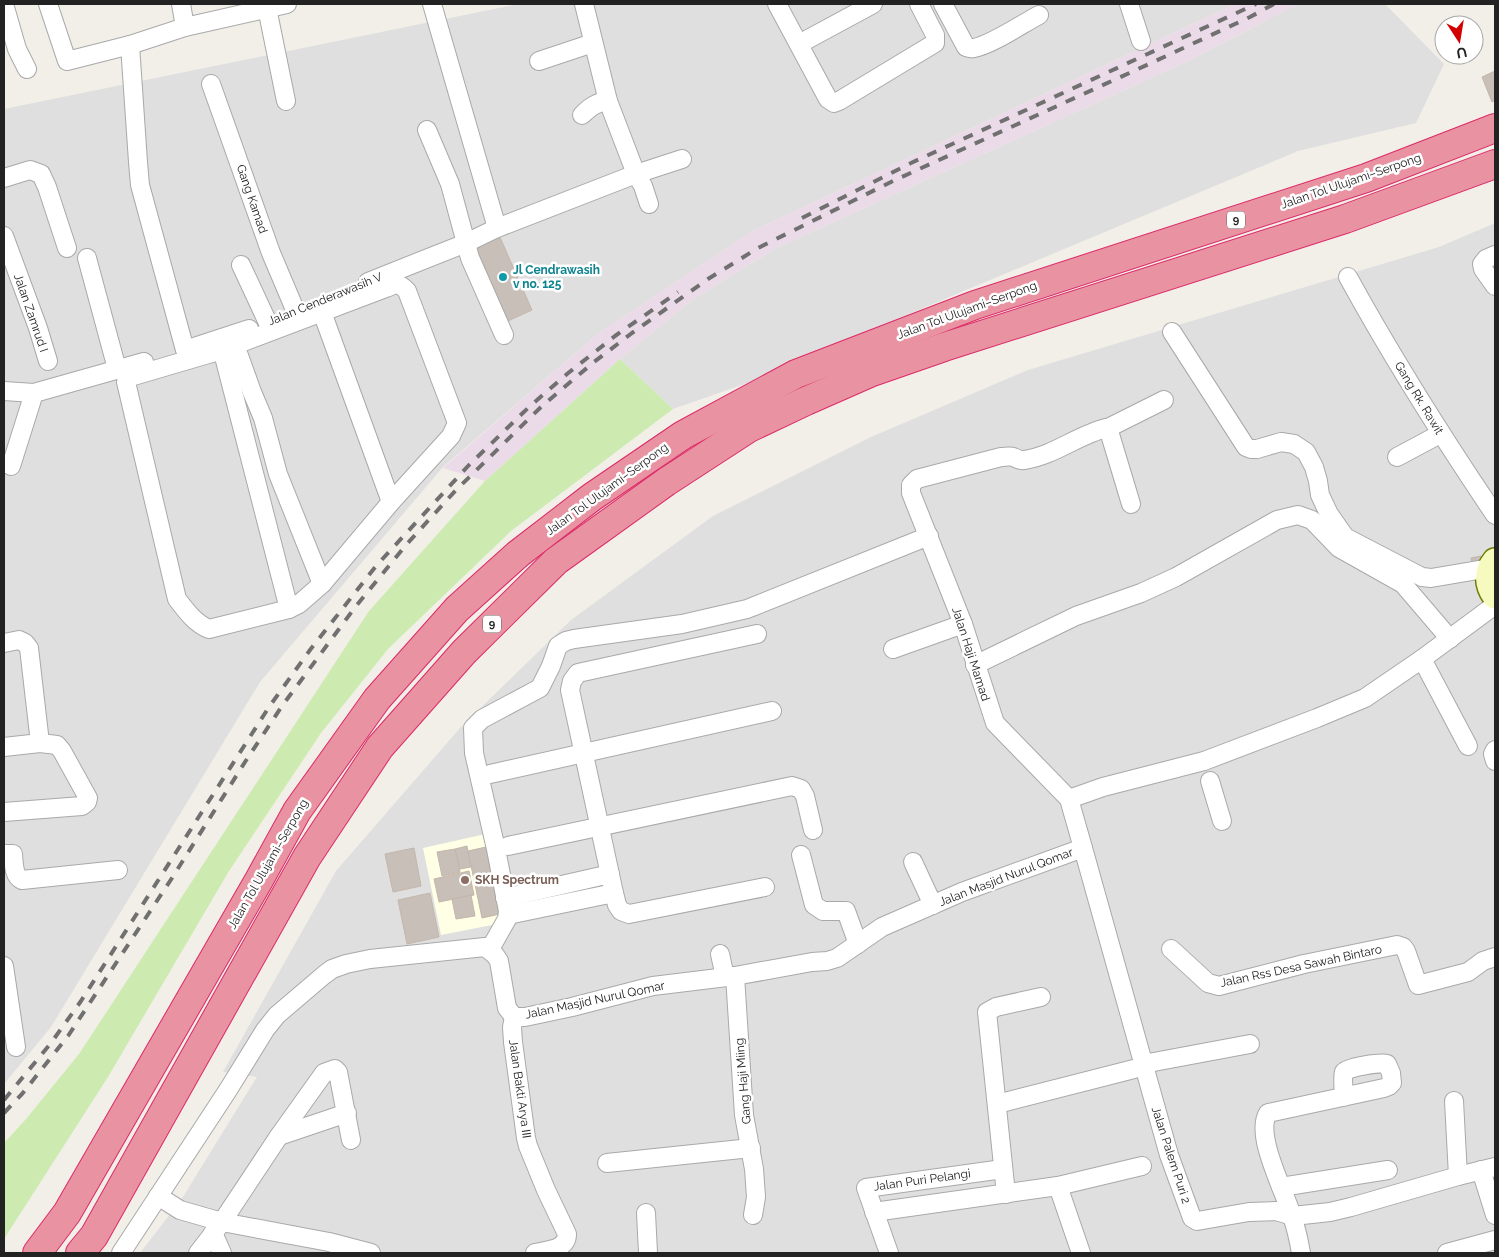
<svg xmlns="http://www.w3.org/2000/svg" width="1499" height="1257" viewBox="0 0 1499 1257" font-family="Raleway,sans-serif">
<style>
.residential{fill:#e0dfdf}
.industrial{fill:#ebdbe8}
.education{fill:#ffffe5}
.grass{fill:#cdebb0}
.building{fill:#c7bfb8;stroke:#c4b6ab}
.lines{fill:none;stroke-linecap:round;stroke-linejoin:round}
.street-casing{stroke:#a9a9a9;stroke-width:20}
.secondary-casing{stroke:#707d05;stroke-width:28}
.highway-casing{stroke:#dc2a67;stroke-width:30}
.street{stroke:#fff;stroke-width:18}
.secondary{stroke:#f7fabf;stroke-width:25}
.highway{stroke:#e892a2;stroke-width:28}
.rail{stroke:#707070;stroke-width:4;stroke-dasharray:10 10;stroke-linecap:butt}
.culture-dot{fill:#0f9aa8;stroke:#fff;stroke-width:2}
.education-dot{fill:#8d6e63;stroke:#fff;stroke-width:2}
.labels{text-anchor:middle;stroke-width:5;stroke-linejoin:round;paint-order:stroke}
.shield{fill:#fff;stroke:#646464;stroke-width:1}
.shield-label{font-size:11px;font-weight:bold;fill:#222}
.street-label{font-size:12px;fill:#222;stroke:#fff}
.culture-label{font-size:12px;font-weight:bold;fill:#0d838f;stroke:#fff;text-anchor:start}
.education-label{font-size:12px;font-weight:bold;fill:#785e54;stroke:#fff;text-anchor:start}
</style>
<rect width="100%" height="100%" fill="#f2efe9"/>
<g class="residential">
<polygon points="519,4 1235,4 753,231 599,333 443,467 260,682 51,1027 4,1084 4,109"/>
<polygon points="1298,4 1385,4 1444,64 1416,123 1298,151 921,309 753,381 673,409 620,359 692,300 774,249 1186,62"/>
<polygon points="1495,223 1495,1253 140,1253 181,1200 257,1077 223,1072 336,871 460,728 571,620 713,516 871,437 1028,370 1439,247"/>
</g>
<polygon class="industrial" points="1235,4 1298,4 1186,62 774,249 692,300 620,359 485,481 443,468 599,333 753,231"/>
<polygon class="education" points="490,833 502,923 441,935 423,848"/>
<polygon class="grass" points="620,359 673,409 511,531 388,649 321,733 229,871 108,1077 4,1239 4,1143 26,1119 79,1054 369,611 485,481"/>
<g class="building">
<polygon points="1495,71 1495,100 1492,102 1482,77"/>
<polygon points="499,235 532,310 508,321 475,245"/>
<polygon points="1481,556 1483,564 1472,566 1471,558"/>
<polygon points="467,846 471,867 460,869 455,849"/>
<polygon points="486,847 491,872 496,871 500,914 482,918 468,851"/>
<polygon points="414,848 421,886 393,892 385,854"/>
<polygon points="455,849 460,872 442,876 437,852"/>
<polygon points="469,871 474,895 439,902 434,879"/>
<polygon points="430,893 439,937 407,944 398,900"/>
<polygon points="471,895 475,916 456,919 452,899"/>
</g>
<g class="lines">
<g class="street-casing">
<g id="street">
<polyline points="4,4 17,49 27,69"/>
<polyline points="48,4 67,61 130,45 185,27 287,4"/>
<polyline points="181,4 185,27"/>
<polyline points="432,4 497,228"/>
<polyline points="584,4 608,101 636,174 643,186 649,204"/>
<polyline points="777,4 828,99 834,103 839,101 935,43 935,35 919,4"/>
<path d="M943 4 966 47C970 48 970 49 974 48 991 45 1022 24 1039 15"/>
<polyline points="1129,4 1141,41"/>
<polyline points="267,8 286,101"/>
<polyline points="799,44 873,4"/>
<polyline points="130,45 138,162 140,185 185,350"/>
<polyline points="539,61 593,43"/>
<polyline points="211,84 271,253 296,312"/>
<path d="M582 115C590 107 597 102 608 101"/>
<polyline points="427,130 450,184 470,258 504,335"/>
<polyline points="4,178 30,170 41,174 47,187 67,248"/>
<polyline points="4,236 38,328 48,361"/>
<polyline points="1495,255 1486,259 1482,264 1483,269 1495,286"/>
<polyline points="87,258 117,369"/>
<polyline points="241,265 268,323"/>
<path d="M1348 277C1393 359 1443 438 1495 515"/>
<polyline points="368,282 466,243 497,228 636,174 682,159"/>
<polyline points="322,312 391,502"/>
<polyline points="1172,332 1246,447 1251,449 1257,449 1281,442 1294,444 1306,452 1314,467 1318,481 1320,495 1329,514 1345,537 1422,577 1431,578 1490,568"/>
<polyline points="232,336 252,392 263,418 278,474 322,584"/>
<polyline points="220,341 289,609"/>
<polyline points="191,348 249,329"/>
<path d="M222 350 130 377 126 382 177 599C187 612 195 623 209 629L289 609 299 604 322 584 391 502 451 436 457 423 407 291C399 282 396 284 386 288L235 345"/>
<polyline points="4,391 34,393 144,362"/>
<polyline points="1108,428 1164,400"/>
<polyline points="1397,457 1440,434"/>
<polyline points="11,466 34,393"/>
<path d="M1131 504 1109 431 1106 428C1078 435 1053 456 1024 460 1019 461 1017 458 1013 457 1010 456 1005 457 1001 457L917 479 911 485V493L963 624 995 723 1069 799 1083 848 1169 1155 1192 1218 1197 1221 1249 1212 1276 1211 1293 1216 1330 1212 1351 1207 1458 1176 1495 1167"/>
<polyline points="4,643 19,640 25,643 29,648 40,743"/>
<polyline points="893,649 963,624"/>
<polyline points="1422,659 1468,746"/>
<polyline points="975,665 1076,616 1141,593 1176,577 1277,520 1298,515 1312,520 1339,548 1403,584 1450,639"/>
<polyline points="4,747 40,743 57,745 62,751 88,798 87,802 82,806 4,812"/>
<polyline points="1495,750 1493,754 1495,761"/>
<polyline points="490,774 772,711"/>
<polyline points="1210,781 1222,821"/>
<polyline points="1069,799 1103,787 1204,761 1317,718 1365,698 1422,659 1495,605"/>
<polyline points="508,846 792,786 801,789 805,796 813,830"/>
<path d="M4 854H13C14 863 13 876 22 880L118 870"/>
<polyline points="801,855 814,905 823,911 846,911 858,944"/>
<polyline points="913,862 933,905"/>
<polyline points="614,893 570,690 572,681 578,673 757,634"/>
<polyline points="505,898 610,874"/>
<polyline points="508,915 614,893 617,905 621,911 629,914 765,887"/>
<polyline points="490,949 507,919 508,911 496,849 474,753 473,728 482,719 540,688 551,666 558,646 566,641 574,639 682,624 747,609 929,536"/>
<polyline points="1171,949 1208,983 1219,986 1304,964 1397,945 1403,947 1406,951 1418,985 1468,972 1483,961 1495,957"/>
<polyline points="720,954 725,977"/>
<polyline points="4,966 16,1047"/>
<polyline points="735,976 744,1115 754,1169 756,1197 753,1215"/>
<polyline points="514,1017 525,1017 572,1007 653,986 735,976 812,962 827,961 837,958 882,927 962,892 1083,848"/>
<path d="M514 1017 512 1027 513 1042 526 1138 528 1146 546 1190 567 1234C567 1250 547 1250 535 1253"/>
<polyline points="1143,1064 1250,1044"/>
<polyline points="1454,1101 1458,1176"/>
<polyline points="997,1104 1134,1069"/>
<polyline points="279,1136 347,1113"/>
<polyline points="607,1163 751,1148"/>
<polyline points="1481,1170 1495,1215"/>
<polyline points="1058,1186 1081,1253"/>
<polyline points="1281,1187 1388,1170"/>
<polyline points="1006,1194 987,1012 996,1007 1041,997"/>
<polyline points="158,1196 180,1210 222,1222 329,1242 371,1253"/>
<polyline points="874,1212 1058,1186 1142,1166"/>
<polyline points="646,1213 648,1253"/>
<polyline points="213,1233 222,1253"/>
<polyline points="121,1253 228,1090 265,1030 277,1015 324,975 332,969 346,964 370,959 485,947 495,955 499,961 507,1008 514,1017"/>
<polyline points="198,1253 222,1222 279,1136 324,1073 335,1069 338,1072 351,1140"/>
<polyline points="889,1253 866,1188 1003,1169"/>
<path d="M1301 1253C1299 1241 1296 1228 1292 1216 1285 1192 1254 1135 1268 1113L1273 1112 1384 1088 1389 1086 1392 1083 1391 1073 1387 1064C1381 1062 1348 1067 1344 1072 1342 1076 1344 1092 1344 1097"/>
<polyline points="1447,1253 1495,1240"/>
</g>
</g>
<g class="secondary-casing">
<path id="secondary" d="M1495 561C1486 572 1487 585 1495 596"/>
</g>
<g class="highway-casing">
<g id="highway">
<polyline points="37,1253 67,1213 259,880 297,811 377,699 457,609 518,554 592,497 683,435 796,374 975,305 1366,178 1495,128"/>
<polyline points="80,1253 94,1236 307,857 380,747 464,652 556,561 666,482 749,428 806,401 872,372 944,347 1345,219 1495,164"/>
</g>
</g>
<use href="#street" class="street"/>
<use href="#secondary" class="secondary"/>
<use href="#highway" class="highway"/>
<g class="rail">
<polyline points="802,218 911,163 1256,4"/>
<polyline points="4,1100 51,1043 81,1001 269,707 310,650 376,566 469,465 529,407 567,374 615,336 678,292"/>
<polyline points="4,1113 22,1094 68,1036 172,878 245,762 282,706 356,606 406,545 456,490 542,406 594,362 632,333 708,279 758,248 893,181 1149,64 1250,17 1274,4"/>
</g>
</g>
<circle class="culture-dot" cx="503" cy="277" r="5"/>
<circle class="education-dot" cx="465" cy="880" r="5"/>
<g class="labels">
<g class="shield">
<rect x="1227" y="211.5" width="18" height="17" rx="4"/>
<rect x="483" y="615.5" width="18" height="17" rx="4"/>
</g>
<g class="shield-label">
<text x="1236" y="224">9</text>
<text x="492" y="628">9</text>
</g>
<g class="street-label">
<text transform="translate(1351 181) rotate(-19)" y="4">Jalan Tol Ulujami–Serpong</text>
<text transform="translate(252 199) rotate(71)" y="4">Gang Kamad</text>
<text transform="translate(325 299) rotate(-22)" y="4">Jalan Cenderawasih V</text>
<text transform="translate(967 310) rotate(-20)" y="4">Jalan Tol Ulujami–Serpong</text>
<text transform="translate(31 313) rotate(71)" y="4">Jalan Zamrud I</text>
<text transform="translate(1419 398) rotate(59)" y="4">Gang Rk. Rawit</text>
<text transform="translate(607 489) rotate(-36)" y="4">Jalan Tol Ulujami–Serpong</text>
<text transform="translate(971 654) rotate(72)" y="4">Jalan Haji Mamad</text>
<text transform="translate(268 864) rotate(-60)" y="4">Jalan Tol Ulujami–Serpong</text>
<text transform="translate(1006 877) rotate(-21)" y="4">Jalan Masjid Nurul Qomar</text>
<text transform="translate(1301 966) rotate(-12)" y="4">Jalan Rss Desa Sawah Bintaro</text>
<text transform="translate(595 1000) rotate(-12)" y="4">Jalan Masjid Nurul Qomar</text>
<text transform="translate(743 1081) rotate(-95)" y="4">Gang Haji Miing</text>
<text transform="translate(520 1089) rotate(82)" y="4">Jalan Bakti Arya III</text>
<text transform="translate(1171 1155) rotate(72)" y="4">Jalan Palem Puri 2</text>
<text transform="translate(922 1180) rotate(-8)" y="4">Jalan Puri Pelangi</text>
</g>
<g class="culture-label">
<text x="513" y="274">Jl Cendrawasih<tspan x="513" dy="14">v no. 125</tspan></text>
</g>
<g class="education-label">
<text x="475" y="884">SKH Spectrum</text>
</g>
</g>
<rect width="1499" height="1257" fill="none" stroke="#222222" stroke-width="10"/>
<g transform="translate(1459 40) rotate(168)"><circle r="24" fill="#ffffff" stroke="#a7a7a7"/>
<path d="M0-4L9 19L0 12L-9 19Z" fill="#d40000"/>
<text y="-8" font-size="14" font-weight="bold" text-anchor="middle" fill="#222222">U</text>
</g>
</svg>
